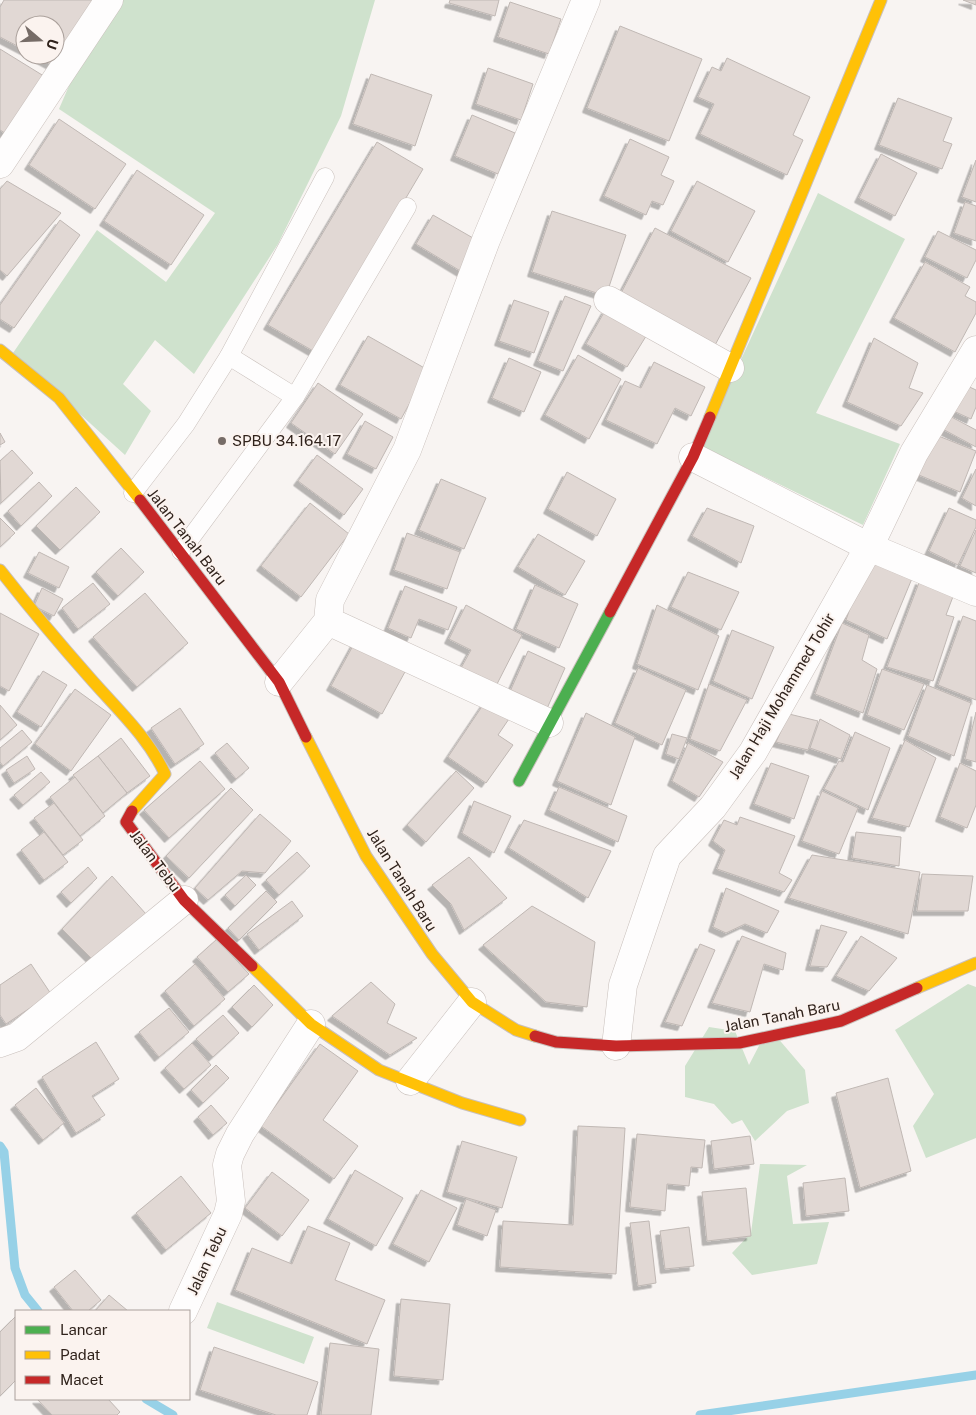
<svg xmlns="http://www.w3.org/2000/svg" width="976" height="1415" viewBox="0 0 976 1415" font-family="'Public Sans',sans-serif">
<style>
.green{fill:#cfe2cd}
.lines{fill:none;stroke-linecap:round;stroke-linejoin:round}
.stream{stroke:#97d1e7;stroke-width:9}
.building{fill:#e1d8d4;stroke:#c0b8b4;filter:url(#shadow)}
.lane-casing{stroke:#c9c0bc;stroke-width:19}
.street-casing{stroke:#c9c0bc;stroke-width:29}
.fast-casing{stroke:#c9c0bc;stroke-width:13}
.slow-casing{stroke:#c9c0bc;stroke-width:13}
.jam-casing{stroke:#c9c0bc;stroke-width:13}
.lane{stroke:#fefdfd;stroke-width:18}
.street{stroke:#fefdfd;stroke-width:28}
.fast{stroke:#4caf50;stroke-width:11}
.slow{stroke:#ffc107;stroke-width:11}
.jam{stroke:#c62828;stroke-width:11}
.poi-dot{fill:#766c67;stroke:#fbf3ef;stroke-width:2}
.labels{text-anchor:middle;stroke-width:4;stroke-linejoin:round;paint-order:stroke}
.poi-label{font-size:15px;fill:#30231c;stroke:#fbf3ef;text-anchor:start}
.street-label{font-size:15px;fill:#30231c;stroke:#fbf3ef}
</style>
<defs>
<filter id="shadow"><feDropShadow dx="-4.5" dy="4.5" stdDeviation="0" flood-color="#0004"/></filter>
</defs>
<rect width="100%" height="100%" fill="#f8f4f2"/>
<g class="green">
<polygon points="106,0 375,0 341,116 278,244 194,374 155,340 123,384 151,411 125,455 13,353 97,230 166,282 215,213 59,109"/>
<polygon points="818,193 905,239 816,413 900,444 863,525 701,446"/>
<polygon points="968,984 976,987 976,1138 926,1158 913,1126 934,1094 895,1030"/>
<polygon points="709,1027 735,1031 749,1065 763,1038 776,1036 805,1070 809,1103 787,1111 755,1141 742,1120 732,1124 714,1104 685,1097 685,1066"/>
<polygon points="760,1164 807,1165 787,1176 793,1224 829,1222 817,1264 752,1275 732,1253 751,1233"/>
<polygon points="217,1302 314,1337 304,1364 207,1328"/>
</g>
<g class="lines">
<g class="stream">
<polyline points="0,1146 4,1152 15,1268 25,1295 38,1311"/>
<polyline points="146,1399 173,1415"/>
<polyline points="700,1415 976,1375"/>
</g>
</g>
<g class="building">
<polygon points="4,0 97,0 61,70 34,55 55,55 55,25 25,25 25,50 0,37 0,7"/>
<polygon points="450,0 499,0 495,16 449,3"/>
<polygon points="963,0 976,0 976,5"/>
<polygon points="510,2 561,19 549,54 498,37"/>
<polygon points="620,26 702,59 669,141 587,108"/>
<polygon points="0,49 47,78 11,137 0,130"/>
<polygon points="727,58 810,97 793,135 803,140 787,175 700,134 714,104 698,97 712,67 721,71"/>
<polygon points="488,68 533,84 521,120 476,104"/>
<polygon points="371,74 432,95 415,146 353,124"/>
<polygon points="898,98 952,118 943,141 952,144 942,169 879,145"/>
<polygon points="472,115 515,133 498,174 455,156"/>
<polygon points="59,119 126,164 95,209 29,165"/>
<polygon points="630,139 669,157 661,175 674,181 663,205 652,201 646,215 604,196"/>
<polygon points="377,142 423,169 315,352 268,325"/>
<polygon points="881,154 917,173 895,216 859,198"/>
<polygon points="976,160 976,202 962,197"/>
<polygon points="137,170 204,215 171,265 104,221"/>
<polygon points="7,181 61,213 7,276 0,270 0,189"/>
<polygon points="697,181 755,211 728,262 671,231"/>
<polygon points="965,202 976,206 976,241 954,233"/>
<polygon points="552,211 626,235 606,296 532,272"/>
<polygon points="433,215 480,242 462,272 416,244"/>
<polygon points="60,220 80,235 14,328 0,319 0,305"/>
<polygon points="655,228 751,278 714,347 619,297"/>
<polygon points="938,231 976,250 976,260 967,278 925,257"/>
<polygon points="925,262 970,287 965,296 976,302 976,313 955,352 894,318"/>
<polygon points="565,296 591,306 563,371 538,361"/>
<polygon points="514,300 549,312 534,353 499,341"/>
<polygon points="606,309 648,333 627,367 586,344"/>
<polygon points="368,336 428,370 401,419 340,385"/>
<polygon points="874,338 918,363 909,388 923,393 901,426 847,402"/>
<polygon points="578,355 621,379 589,439 545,415"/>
<polygon points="509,358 541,372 524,412 492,398"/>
<polygon points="654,362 705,387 691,416 675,408 657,444 606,420 625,381 641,388"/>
<polygon points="318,383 363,414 335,454 291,423"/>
<polygon points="961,383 976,390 976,407 971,419 949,409"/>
<polygon points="944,413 976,430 976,447 937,426"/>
<polygon points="365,421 393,437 376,469 347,454"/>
<polygon points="0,433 5,442 0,445"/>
<polygon points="931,433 976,451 960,492 914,473"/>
<polygon points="12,450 33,473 1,503 0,461"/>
<polygon points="317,455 363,489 344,515 298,481"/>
<polygon points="976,469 976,506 962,498"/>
<polygon points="567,472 616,499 597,536 548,509"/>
<polygon points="441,479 486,498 464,549 419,530"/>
<polygon points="39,482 52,496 21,526 8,511"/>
<polygon points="76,487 100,512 60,550 36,526"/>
<polygon points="310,503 349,534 301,597 261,566"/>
<polygon points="707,508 754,526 741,563 692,536"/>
<polygon points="949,508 976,520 976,527 958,565 929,551"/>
<polygon points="0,518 15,533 0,547"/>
<polygon points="976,530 976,573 960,566"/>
<polygon points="407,533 460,552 447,589 394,570"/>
<polygon points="538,534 585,561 565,595 518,567"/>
<polygon points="121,548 144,572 118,596 96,572"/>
<polygon points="39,552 69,567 59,588 28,573"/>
<polygon points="868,556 913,576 887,639 846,620"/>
<polygon points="688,572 739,592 721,630 671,607"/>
<polygon points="920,580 954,594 946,615 954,617 933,681 887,667"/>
<polygon points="93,583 110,604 78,629 62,608"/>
<polygon points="535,585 578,604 559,648 516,629"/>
<polygon points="405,586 457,607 448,630 419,619 411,638 388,628"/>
<polygon points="42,588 63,599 54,616 34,606"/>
<polygon points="145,593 188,643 137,687 93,637"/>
<polygon points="466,605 522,635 496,686 461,668 471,650 449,639"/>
<polygon points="657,605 719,636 698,690 637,664"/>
<polygon points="0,613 39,634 9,691 0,686"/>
<polygon points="963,616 976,621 976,700 938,685"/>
<polygon points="842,623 869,635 862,660 877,669 863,713 815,694"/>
<polygon points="732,630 774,647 752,699 713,681"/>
<polygon points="355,642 406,670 382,714 331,686"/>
<polygon points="528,651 565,668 545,713 508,696"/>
<polygon points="638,668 686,690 662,745 615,723"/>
<polygon points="882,669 924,684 904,730 867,715"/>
<polygon points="43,671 67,685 41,727 17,712"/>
<polygon points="709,684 747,700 720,751 690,739"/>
<polygon points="927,685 971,703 954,756 908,736"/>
<polygon points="75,689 111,715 71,771 35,744"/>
<polygon points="489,696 513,713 498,735 513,745 486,783 448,757"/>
<polygon points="0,705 17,725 0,740"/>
<polygon points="180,708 204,744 175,764 151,728"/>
<polygon points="976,712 976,762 965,759"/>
<polygon points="586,713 635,737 611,805 557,781"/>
<polygon points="789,714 818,721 808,750 776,742"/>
<polygon points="820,719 850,735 841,759 810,748"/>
<polygon points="22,730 32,742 3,766 0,762 0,748"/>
<polygon points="855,732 890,748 868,810 824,789 839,761 843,762"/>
<polygon points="672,734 687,738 679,759 666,754"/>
<polygon points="121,738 150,776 127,793 98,756"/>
<polygon points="905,740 936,758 909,827 872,818"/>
<polygon points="227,743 249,768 236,779 215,753"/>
<polygon points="688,743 723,762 699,797 672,781"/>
<polygon points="27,756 35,769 14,783 6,770"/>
<polygon points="98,756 127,793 103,813 73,775"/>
<polygon points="200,761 225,789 169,838 144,810"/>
<polygon points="771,763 809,776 794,819 754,804"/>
<polygon points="960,763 976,771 976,805 967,828 940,817"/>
<polygon points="456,771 474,788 426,842 407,825"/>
<polygon points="41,772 50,782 23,805 14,795"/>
<polygon points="75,777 105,816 80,836 50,797"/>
<polygon points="559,787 627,816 618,842 549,810"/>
<polygon points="231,788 253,810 189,878 166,856"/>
<polygon points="822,791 858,808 839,854 802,841"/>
<polygon points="474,801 511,816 494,853 462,833"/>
<polygon points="54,803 83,840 63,855 34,818"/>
<polygon points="260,814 291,841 265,873 242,871 208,900 195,888"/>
<polygon points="740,817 795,836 779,873 792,880 784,892 717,869 725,850 713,841 724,820 737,825"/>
<polygon points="524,820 611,851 588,898 509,848"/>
<polygon points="44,832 68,862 44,880 21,850"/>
<polygon points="856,832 901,837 899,866 852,858"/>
<polygon points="297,852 310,866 279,895 266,880"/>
<polygon points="812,855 920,872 908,934 789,898"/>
<polygon points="469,857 507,898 464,930 451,904 432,885"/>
<polygon points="88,867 97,878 71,903 61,892"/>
<polygon points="922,874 973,876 968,911 917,911"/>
<polygon points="246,875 256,885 235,906 225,895"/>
<polygon points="112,876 146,914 95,962 62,929"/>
<polygon points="726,888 779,911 767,933 745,924 726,933 713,927"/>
<polygon points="266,891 277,902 239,940 228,928"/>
<polygon points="292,901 303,916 259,950 247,934"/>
<polygon points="532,906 595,942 587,1007 546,1002 483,945"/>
<polygon points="821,925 847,932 827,967 810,966"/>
<polygon points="742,936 786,953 783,970 764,964 750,1012 712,1003"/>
<polygon points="861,936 897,958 869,991 836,976"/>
<polygon points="217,939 249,974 228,992 197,957"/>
<polygon points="700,944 715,950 682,1026 665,1022"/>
<polygon points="31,964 51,994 6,1024 0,1015 0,985"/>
<polygon points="195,964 225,999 194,1026 165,991"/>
<polygon points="371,982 395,1004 387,1023 417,1038 390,1055 332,1016"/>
<polygon points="254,985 273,1005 252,1027 232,1007"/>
<polygon points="169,1008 189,1032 159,1057 139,1032"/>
<polygon points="223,1015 239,1033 213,1057 196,1039"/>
<polygon points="96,1042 119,1079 92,1096 105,1115 76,1133 42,1077"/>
<polygon points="192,1043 211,1065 184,1089 165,1068"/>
<polygon points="320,1044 358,1071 323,1120 358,1146 334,1179 261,1126"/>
<polygon points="216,1065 229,1078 203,1103 191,1090"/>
<polygon points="888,1078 911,1171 860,1188 836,1093"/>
<polygon points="36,1088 64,1123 43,1140 15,1105"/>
<polygon points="211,1105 227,1123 213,1135 198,1117"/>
<polygon points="578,1126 625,1128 616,1274 500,1267 503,1221 573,1225"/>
<polygon points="637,1134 705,1140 702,1168 691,1167 689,1186 667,1184 665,1211 630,1207"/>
<polygon points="750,1136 754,1164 714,1169 711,1141"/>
<polygon points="462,1141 517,1157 502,1208 447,1192"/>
<polygon points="355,1170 403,1198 376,1246 328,1219"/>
<polygon points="272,1172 309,1200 282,1236 245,1208"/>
<polygon points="181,1176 211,1213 166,1250 136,1213"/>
<polygon points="845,1178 849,1211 806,1216 803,1183"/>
<polygon points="746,1188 751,1236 707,1241 702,1192"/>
<polygon points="421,1190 457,1208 429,1262 393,1244"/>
<polygon points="466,1199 496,1210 487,1236 457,1225"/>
<polygon points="649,1221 656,1283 638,1286 630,1223"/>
<polygon points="308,1226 350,1243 335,1280 385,1300 367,1344 235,1290 252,1248 292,1264"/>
<polygon points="689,1227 694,1266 665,1269 660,1231"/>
<polygon points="75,1270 101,1300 88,1311 73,1311 54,1287"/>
<polygon points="109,1295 128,1311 95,1311"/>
<polygon points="401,1299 450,1304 443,1380 394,1376"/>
<polygon points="16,1316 16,1380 0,1396 0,1332"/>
<polygon points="330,1343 379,1349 371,1415 321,1415"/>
<polygon points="214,1347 318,1382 307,1415 276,1415 200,1390"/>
<polygon points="37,1399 108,1399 120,1412 117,1415 52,1415"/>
</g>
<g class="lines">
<g class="lane-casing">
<g id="lane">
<polyline points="229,356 295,397"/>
<polyline points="133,493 186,424 229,356 325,177"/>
<polyline points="181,551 295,397 407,207"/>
</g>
</g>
<g class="street-casing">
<g id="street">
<polyline points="0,164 109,0"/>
<polyline points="608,300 730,368"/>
<polyline points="693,457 869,547 976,592"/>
<polyline points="328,621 549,723"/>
<polyline points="279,682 328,621 330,600 407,450 486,240 586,0"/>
<polyline points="0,1043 17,1037 184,900"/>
<polyline points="616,1046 623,985 667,856 713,807 753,752 869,547 914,453 976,350"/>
<polyline points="410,1081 472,1002"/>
<polyline points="183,1311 228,1214 231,1201 227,1165 230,1154 240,1134 311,1024"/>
</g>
</g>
<g class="fast-casing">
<polyline id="fast" points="519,781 610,612"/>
</g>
<g class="slow-casing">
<g id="slow">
<polyline points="0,350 59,398 140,500"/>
<polyline points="710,417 881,0"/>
<path d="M0 570C29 607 59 643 90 678 117 709 148 737 165 774L132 811"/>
<polyline points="306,737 366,856 432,954 472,1002 516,1030 535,1036"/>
<polyline points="252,966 311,1024 379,1070 462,1103 520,1120"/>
<polyline points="917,988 976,963"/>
</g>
</g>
<g class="jam-casing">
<g id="jam">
<polyline points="140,500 279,682 306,737"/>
<polyline points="610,612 693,457 710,417"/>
<polyline points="132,811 126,822 184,900 252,966"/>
<polyline points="535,1036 556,1042 616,1046 739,1043 841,1021 917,988"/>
</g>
</g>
<use href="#lane" class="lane"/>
<use href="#street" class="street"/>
<use href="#fast" class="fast"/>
<use href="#slow" class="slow"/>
<use href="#jam" class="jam"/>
</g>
<circle class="poi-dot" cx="222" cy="441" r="5"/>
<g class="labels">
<g class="poi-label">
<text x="232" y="446">SPBU 34.164.17</text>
</g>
<g class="street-label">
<text transform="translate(187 537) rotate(52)" y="5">Jalan Tanah Baru</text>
<text transform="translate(782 696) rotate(-59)" y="5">Jalan Haji Mohammed Tohir</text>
<text transform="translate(155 861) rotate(53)" y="5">Jalan Tebu</text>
<text transform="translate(402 880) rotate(58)" y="5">Jalan Tanah Baru</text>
<text transform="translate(782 1016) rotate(-11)" y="5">Jalan Tanah Baru</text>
<text transform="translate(207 1261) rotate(-65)" y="5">Jalan Tebu</text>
</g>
</g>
<rect x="15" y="1310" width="175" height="90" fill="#fbf3ef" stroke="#aaa09b"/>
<rect x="25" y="1326" width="25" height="8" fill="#4caf50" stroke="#aaa09b"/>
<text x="60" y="1335" font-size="15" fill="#30231c">Lancar</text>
<rect x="25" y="1351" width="25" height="8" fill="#ffc107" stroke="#aaa09b"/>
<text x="60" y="1360" font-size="15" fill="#30231c">Padat</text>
<rect x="25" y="1376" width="25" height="8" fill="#c62828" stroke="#aaa09b"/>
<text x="60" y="1385" font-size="15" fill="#30231c">Macet</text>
<g transform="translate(40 40) rotate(109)"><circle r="24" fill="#fbf3ef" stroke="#aaa09b"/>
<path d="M0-4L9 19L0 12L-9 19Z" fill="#766c67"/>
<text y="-8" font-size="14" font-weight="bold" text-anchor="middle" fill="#30231c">U</text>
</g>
</svg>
